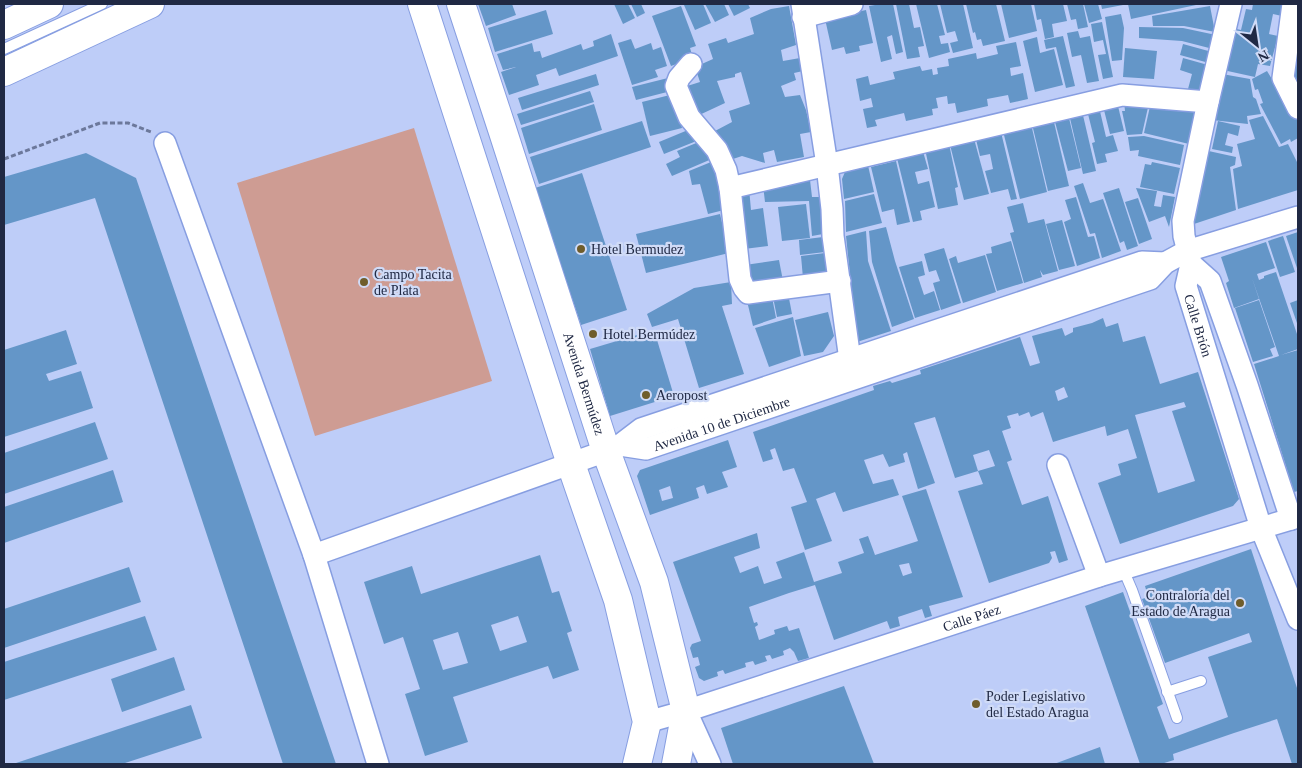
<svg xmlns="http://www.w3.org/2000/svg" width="1302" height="768" viewBox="0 0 1302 768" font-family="'Times New Roman',serif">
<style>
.green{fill:#ce9c93}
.building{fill:#6496c8;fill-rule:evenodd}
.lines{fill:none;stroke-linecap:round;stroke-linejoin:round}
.lane-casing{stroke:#879ee1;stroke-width:12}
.street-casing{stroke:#879ee1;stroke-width:24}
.secondary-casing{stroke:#879ee1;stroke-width:30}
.path{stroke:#6c789b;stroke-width:3;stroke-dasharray:5 2.5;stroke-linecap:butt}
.lane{stroke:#fff;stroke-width:10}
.street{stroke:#fff;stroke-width:21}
.secondary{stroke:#fff;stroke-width:28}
.poi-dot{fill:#6f5d2b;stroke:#d0dbf7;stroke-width:2}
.labels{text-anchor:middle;stroke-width:4.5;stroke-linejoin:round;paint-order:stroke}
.poi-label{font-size:14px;fill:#202944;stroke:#d0dbf7;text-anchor:start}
.street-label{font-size:14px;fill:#202944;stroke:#d0dbf7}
</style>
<rect width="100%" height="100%" fill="#becdf8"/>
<polygon class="green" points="414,128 492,381 315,436 237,183"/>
<g class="building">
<polygon points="478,4 512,4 516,15 486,26"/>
<polygon points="614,4 628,4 635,18 623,24"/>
<polygon points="631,4 641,4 645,13 637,17"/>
<polygon points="687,4 703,4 711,23 695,30 684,5"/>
<polygon points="705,4 724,4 729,15 715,22"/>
<polygon points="728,4 748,4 750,8 734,16"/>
<polygon points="881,4 893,4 903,52 896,54 892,35 887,37 892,59 881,62 869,6"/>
<polygon points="896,4 909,4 914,28 920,27 924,46 918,47 920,57 907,59"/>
<polygon points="916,4 937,4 945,35 939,36 941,44 948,43 950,52 929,58"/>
<polygon points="940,4 963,4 973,48 953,53 950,43 958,41 955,31 947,33"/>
<polygon points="966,4 996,4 1005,41 983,46 981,39 977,40 975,32 973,33"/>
<polygon points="1001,4 1031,4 1037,31 1009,38"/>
<polygon points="1034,4 1063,4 1067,21 1052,24 1054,37 1045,39 1041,19 1037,20"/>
<polygon points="1067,4 1083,4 1088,27 1078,29 1076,19 1071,20"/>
<polygon points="1084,4 1098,4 1102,19 1089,23"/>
<polygon points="1101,4 1123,4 1123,5 1102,9"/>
<polygon points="1128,4 1196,4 1196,5 1131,19"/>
<polygon points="1253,4 1283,4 1282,16 1273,14 1269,34 1278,36 1270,66 1258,64 1255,77 1223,70 1232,28 1241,30 1246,9 1252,10"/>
<polygon points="681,6 696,46 690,48 693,58 671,66 652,16"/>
<polygon points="789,6 796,45 781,50 783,61 800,58 803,71 794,73 796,80 781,86 785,97 800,95 806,110 811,132 800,134 804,157 777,162 774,150 763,153 765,163 742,156 727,161 715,131 732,122 729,111 750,104 741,72 735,74 735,77 717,81 725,103 695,117 684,87 700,82 695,67 713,59 708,44 726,38 728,43 754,34 750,18 771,9"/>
<polygon points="1210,6 1215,32 1184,26 1153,26 1152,16"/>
<polygon points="546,10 553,34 495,52 488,28"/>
<polygon points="866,10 873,43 859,46 860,51 846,54 844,47 832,50 825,19"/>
<polygon points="1121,14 1124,28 1122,60 1112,61 1105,17"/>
<polygon points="1102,22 1113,77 1103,79 1098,55 1106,54 1103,40 1094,42 1091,24"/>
<polygon points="1139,27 1183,28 1216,35 1213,49 1182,41 1139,38"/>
<polygon points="1078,31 1080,38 1090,36 1099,81 1087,83 1081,55 1072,57 1067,33"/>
<polygon points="611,34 618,56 559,76 556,68 536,75 539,85 509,95 501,72 516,67 503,70 497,54 532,43 534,52 540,51 542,58 581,44 583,50 594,46 593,41"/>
<polygon points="1063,36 1075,86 1066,88 1056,47 1046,49 1044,40"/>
<polygon points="1037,37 1040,53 1054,49 1063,85 1035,92 1023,41"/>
<polygon points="631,39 635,49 651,43 653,50 661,47 667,66 655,70 658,77 632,85 618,43"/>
<polygon points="1016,42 1021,66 1010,68 1011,76 1023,73 1028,99 1010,103 1008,95 987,99 988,106 957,113 955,103 948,104 947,96 936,98 938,108 932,109 933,115 906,121 904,113 875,120 877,126 867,128 863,109 873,107 871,98 860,101 856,79 868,76 870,85 895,79 893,72 920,66 922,71 932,69 933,75 938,74 937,68 949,66 948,59 976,53 977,59 998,54 996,46"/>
<polygon points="1183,44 1212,52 1209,63 1180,55"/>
<polygon points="1125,48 1157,51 1154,79 1123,77"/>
<polygon points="1292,56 1298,56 1298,82 1290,68"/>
<polygon points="1183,58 1208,65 1201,93 1188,89 1192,74 1180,70"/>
<polygon points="1267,71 1296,119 1298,117 1298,138 1291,142 1290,139 1281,144 1260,104 1263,103 1258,89 1255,90 1252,79"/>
<polygon points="596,74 599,85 522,110 518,98"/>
<polygon points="1222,74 1250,79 1253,97 1256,99 1261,114 1247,116 1248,124 1212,120"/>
<polygon points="668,78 671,91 636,100 632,87"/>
<polygon points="590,91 594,102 521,125 517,114"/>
<polygon points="674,94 682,128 650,136 642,102"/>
<polygon points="1124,101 1149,103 1142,134 1127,135 1122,111 1125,111"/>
<polygon points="1117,102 1124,131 1110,134 1103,106"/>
<polygon points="1151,102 1197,113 1189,144 1144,133"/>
<polygon points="594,104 602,130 529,154 521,128"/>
<polygon points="1099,107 1106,137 1113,135 1118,151 1105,154 1107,162 1097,164 1092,143 1095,142 1087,110"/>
<polygon points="1082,111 1096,171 1083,174 1069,114"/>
<polygon points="1068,114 1081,168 1068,171 1054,118"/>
<polygon points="1263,116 1279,147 1288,144 1298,164 1298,190 1238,209 1233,169 1242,166 1237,144 1255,139 1249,120"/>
<polygon points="1053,118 1069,186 1048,191 1032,124"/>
<polygon points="642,121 651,147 539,184 530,157"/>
<polygon points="1218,121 1240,126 1238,136 1228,133 1225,145 1233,147 1232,153 1212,149"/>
<polygon points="1031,124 1047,192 1020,199 1003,131"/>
<polygon points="1000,128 1017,199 1011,200 1008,189 991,193 985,171 993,169 990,154 980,156 975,135"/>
<polygon points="688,130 699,140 664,154 659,142"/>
<polygon points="973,135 989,194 964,200 949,141"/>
<polygon points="1144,136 1184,145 1180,165 1138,156 1139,150 1130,151 1128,137"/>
<polygon points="701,141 714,158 672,176 666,164 680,157 677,151"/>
<polygon points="949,144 958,187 955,188 958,205 938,209 925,149"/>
<polygon points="922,148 928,169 915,172 918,184 929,181 935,207 920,211 922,220 913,222 896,154"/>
<polygon points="1204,150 1236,157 1235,165 1230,167 1236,210 1194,224 1188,215"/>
<polygon points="86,153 136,178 336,764 283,764 95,198 4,225 4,177"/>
<polygon points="716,160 728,209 708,214 700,184 692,185 689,171"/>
<polygon points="867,161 874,192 844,199 842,179 847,167"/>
<polygon points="896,161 910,222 897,225 894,209 882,212 871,167"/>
<polygon points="1152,162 1180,168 1174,194 1140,187 1145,164 1151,165"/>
<polygon points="582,173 627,310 581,325 535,188"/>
<polygon points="810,180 812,197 820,197 823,234 812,236 809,201 765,202 763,185"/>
<polygon points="1083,183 1090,203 1103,199 1121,251 1102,258 1095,233 1090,234 1074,186"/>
<polygon points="749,188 751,210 763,208 768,246 744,249 736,189"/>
<polygon points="1119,188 1138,246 1127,250 1124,241 1120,243 1103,193"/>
<polygon points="1136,188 1157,191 1154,206 1161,207 1163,195 1175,197 1169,227 1165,216 1149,222"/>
<polygon points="874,194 882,223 846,232 845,201"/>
<polygon points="1076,197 1088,237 1094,236 1100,258 1077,266 1064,222 1071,219 1065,200"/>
<polygon points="1138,198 1152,239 1139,244 1125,202"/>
<polygon points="1023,203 1028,223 1044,219 1058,271 1043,275 1040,270 1042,277 1024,283 1010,233 1014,232 1007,207"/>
<polygon points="806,204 810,238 782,241 778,207"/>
<polygon points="720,214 729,253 646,273 636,234"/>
<polygon points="1062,220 1075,266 1059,270 1046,224"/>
<polygon points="886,227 895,261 914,319 892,327 872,262 869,231"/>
<polygon points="866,231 868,261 891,331 857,342 846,236"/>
<polygon points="1298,232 1298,271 1286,236"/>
<polygon points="1283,236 1295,272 1280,277 1268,241"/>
<polygon points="823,237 825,252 800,255 799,240"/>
<polygon points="1011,241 1023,283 997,291 986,254 992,253 991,247"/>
<polygon points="1266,242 1275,268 1257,274 1259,280 1264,278 1264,276 1276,272 1298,337 1298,349 1281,355 1298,350 1298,491 1294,492 1254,364 1279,356 1252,278 1259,299 1234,308 1226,283 1229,281 1221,257"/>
<polygon points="944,248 961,303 941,310 933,283 940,281 936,270 929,272 924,254"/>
<polygon points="825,253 828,275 803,278 801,256"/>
<polygon points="985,255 996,292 963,303 949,259 956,256 958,263"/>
<polygon points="779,260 783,281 749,286 745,265"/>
<polygon points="922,261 925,275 918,277 924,295 934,291 940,310 915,318 899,267"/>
<polygon points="731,282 732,304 722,306 744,374 699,388 678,319 652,327 647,314 694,288"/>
<polygon points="788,293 792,314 777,317 773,297"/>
<polygon points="772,297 776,318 753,326 747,301"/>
<polygon points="1259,300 1275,347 1270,349 1273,356 1253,362 1235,308"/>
<polygon points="1298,300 1298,326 1290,303"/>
<polygon points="828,312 834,336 823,352 804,356 795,320"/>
<polygon points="793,317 801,356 769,367 755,328"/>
<path d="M1103 318 1106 327 1118 323 1123 342 1145 336 1160 384 1198 372 1239 499 1233 506 1120 544 1098 483 1121 475 1118 464 1137 458 1128 429 1107 436 1105 426 1053 442 1043 412 1031 417 1029 412 1019 416 1018 413 1007 416 1011 428 1002 431 1012 460 1007 462 1022 505 1048 496 1068 560 1059 563 1055 551 1050 552 1052 558 1049 563 989 583 958 491 983 484 978 471 995 466 989 450 973 455 978 471 955 478 935 417 914 423 935 483 918 489 907 452 903 454 905 462 889 467 883 454 864 460 873 484 893 479 899 495 843 512 835 492 816 499 832 541 805 550 791 507 807 502 794 468 783 471 775 448 770 450 773 459 763 462 753 432 874 390 873 386 890 381 892 383 921 374 920 370 1020 337 1030 366 1040 363 1032 336 1062 328 1065 336 1073 332V328L1092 323ZM1064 387 1068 397 1058 401 1055 391ZM1184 402 1186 407 1172 411 1195 481 1158 493 1135 415Z"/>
<polygon points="66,330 77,364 46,374 49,381 81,371 93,408 4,437 4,350"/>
<polygon points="654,330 674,396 610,416 590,349"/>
<polygon points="95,422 108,459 4,494 4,453"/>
<path d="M728 440 737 467 722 472 728 487 707 494 704 485 696 488 699 498 650 515 637 476 640 470ZM670 486 673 498 662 501 659 490Z"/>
<polygon points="113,470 123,502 4,543 4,507"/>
<path d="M926 489 963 597 929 606 932 616 925 618 922 609 898 617 900 626 890 629 887 621 834 640 815 585 789 593 749 607 754 623 757 622 758 625 755 627 759 640 775 634 774 630 787 626 789 631 799 628 809 658 798 661 794 652 790 648 783 651 784 655 772 659 770 655 765 656 767 661 755 665 753 661 745 663 746 667 725 674 723 670 717 672 718 676 704 681 699 678 695 667 700 665 698 657 693 658 690 648 692 644 701 641 673 562 757 533 760 548 734 557 740 573 758 566 764 584 782 578 776 562 804 552 814 582 842 573 838 562 864 553 859 539 868 536 875 555 918 541 902 496ZM909 563 912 573 903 576 899 565Z"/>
<polygon points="1251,549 1298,691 1298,764 1292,764 1277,719 1234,733 1173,754 1174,760 1161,764 1140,764 1085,606 1123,592 1163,704 1157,707 1169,739 1228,717 1208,657 1252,642 1249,633 1165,663 1142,599 1148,597 1145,586"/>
<path d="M540 555 552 593 559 591 572 631 567 633 579 670 553 679 548 666 453 697 468 742 425 756 405 694 420 689 403 637 384 644 364 582 412 566 421 594ZM518 616 527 642 500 651 491 625ZM458 632 468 663 443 670 433 640Z"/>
<polygon points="129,567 141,602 4,648 4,609"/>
<polygon points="145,616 157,650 4,700 4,662"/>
<polygon points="174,657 185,690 122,712 111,679"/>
<polygon points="844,686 874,764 733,764 721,728"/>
<polygon points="191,705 202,738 122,764 13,764"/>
<polygon points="1100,747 1105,764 1054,764"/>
</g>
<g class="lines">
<g class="lane-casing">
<g id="lane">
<polyline points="4,49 102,4"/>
<polyline points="1123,569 1132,590 1177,718"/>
<polyline points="1167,692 1201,681"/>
</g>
</g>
<g class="street-casing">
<g id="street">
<polyline points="802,4 827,165 832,209 833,236 850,360 854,374"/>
<path id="s1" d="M1231 4 1208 102 1183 221 1184 236 1191 264 1186 286 1261 528 1298 619"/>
<polyline points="1293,4 1283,78 1298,108"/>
<polyline points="803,17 852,4"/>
<polyline points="691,64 679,78 676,86 689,117 717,150 726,170 730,188 740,279 744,288 748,293 840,281"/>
<polyline points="165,143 314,555 378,764"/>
<polyline points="730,188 1122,95 1208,102"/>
<polyline points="1191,264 1210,281 1247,385 1291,519"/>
<path id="s2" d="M620 445 646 449 1150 279 1165 263 1187 251 1298 217"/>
<polyline points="1058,465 1099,576"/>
<polyline points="314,555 606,451 620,445 641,429 1142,262 1165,263"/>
<polyline points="686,711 710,764"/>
<path id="s3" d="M647 722 686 711 1099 576 1298 517"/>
</g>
</g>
<g class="secondary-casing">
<g id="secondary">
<polyline points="422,4 571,464 618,600 647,722 637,764"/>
<path id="s4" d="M461 4 503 132 606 451 654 582 686 711 676 764"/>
<polyline points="4,25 49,4"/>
<polyline points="4,72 150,4"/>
</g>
</g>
<polyline class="path" points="4,159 100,123 128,123 151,132"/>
<use href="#lane" class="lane"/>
<use href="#street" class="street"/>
<use href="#secondary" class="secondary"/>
</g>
<g class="poi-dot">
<circle cx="581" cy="249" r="5"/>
<circle cx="364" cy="282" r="5"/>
<circle cx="593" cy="334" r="5"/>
<circle cx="646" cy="395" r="5"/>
<circle cx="1240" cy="603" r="5"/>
<circle cx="976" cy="704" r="5"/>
</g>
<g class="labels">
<g class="poi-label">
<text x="591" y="254">Hotel Bermudez</text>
<text x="374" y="279">Campo Tacita<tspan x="374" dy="16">de Plata</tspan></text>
<text x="603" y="339">Hotel Bermúdez</text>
<text x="656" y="400">Aeropost</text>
<text x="1230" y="600" text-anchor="end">Contraloría del<tspan x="1230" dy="16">Estado de Aragua</tspan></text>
<text x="986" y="701">Poder Legislativo<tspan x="986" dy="16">del Estado Aragua</tspan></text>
</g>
<g class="street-label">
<text dy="5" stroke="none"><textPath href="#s1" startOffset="330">Calle Brión</textPath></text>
<text dy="5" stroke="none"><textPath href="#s4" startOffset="399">Avenida Bermúdez</textPath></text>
<text dy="5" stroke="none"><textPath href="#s2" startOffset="106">Avenida 10 de Diciembre</textPath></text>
<text dy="5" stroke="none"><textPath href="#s3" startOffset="341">Calle Páez</textPath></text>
</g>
</g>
<rect width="1302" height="768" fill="none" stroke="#202944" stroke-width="10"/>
<g transform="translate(1257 45) rotate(150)" stroke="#d0dbf7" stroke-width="4" paint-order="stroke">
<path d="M0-4L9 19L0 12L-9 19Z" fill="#202944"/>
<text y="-8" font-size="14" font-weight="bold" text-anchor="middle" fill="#202944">N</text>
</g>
</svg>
